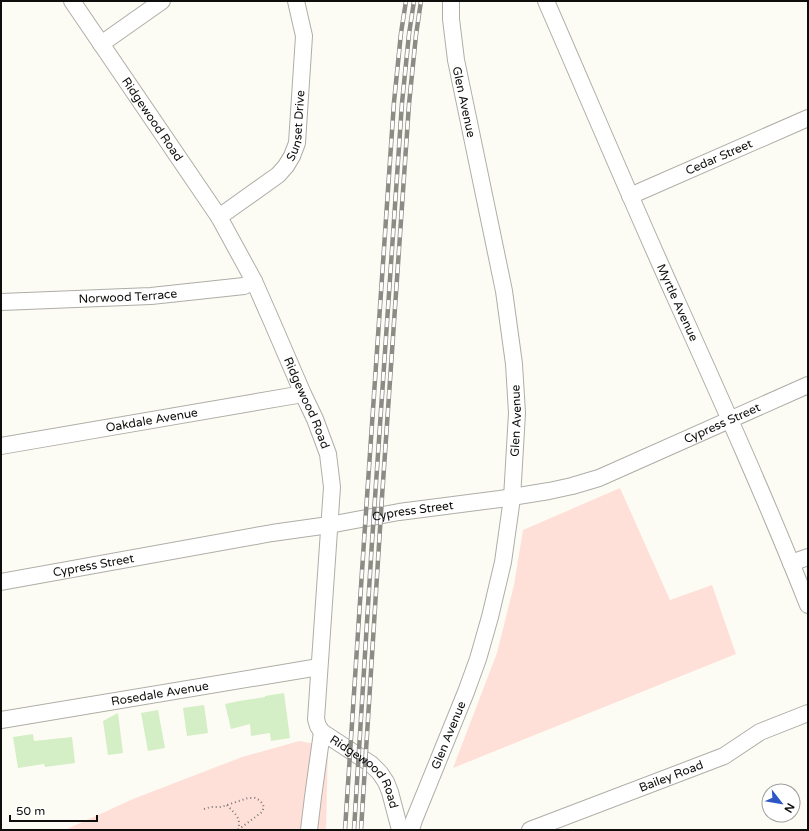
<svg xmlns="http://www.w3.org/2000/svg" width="809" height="831" viewBox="0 0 809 831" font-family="'Varela Round',sans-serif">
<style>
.green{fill:#fee0d8}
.building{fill:#d4eec5}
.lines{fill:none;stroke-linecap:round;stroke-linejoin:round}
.minor-casing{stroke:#aeada7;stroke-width:18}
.path{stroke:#7a7a75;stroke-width:2;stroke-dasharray:1 3;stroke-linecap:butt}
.minor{stroke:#fff;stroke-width:16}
.rail-casing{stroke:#8c8b86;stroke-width:4.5}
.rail{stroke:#fff;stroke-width:3;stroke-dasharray:9;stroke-linecap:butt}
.labels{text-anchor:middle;stroke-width:3;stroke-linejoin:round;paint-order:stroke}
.street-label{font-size:12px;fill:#0e0e0c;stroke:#fff}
</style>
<rect width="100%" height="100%" fill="#fdfcf4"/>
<g class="green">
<polygon points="620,488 670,600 712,585 736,654 453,768 497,653 514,585 523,530"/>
<polygon points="299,741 328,746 326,830 65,830 133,799 242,757"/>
</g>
<g class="building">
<polygon points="284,693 290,738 271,741 270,733 251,736 250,724 231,729 225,704 239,701 265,697 265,696"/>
<polygon points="204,705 208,733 187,736 183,708"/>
<polygon points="158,710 165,748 148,751 141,713"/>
<polygon points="118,713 123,753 108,755 103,721"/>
<polygon points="33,734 34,741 72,737 75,763 45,767 44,764 18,768 13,737"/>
</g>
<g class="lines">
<g class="minor-casing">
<g id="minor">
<path id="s1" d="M72 1 219 217 254 281 272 322 303 394 315 419 328 454 332 487 316 719 318 726 322 732 371 764 380 773 386 782 390 792 400 830"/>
<path id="s2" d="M546 1C586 93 625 185 666 277 715 386 764 494 808 605"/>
<polyline points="101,44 162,1"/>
<path id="s3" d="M630 196 808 118"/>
<path id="s4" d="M219 217 278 175 286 166 292 156 297 143 304 36 296 1"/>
<path id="s5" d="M1 302 151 296 244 286 254 281"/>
<path id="s6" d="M1 446 303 394"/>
<polyline points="791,563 808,557"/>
<path id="s7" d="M1 582 272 533 329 525 399 512 500 499 549 491 572 486 599 478 808 385"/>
<path id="s8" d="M1 720 319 667"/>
<polyline points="309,830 313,797 322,732"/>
<path id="s9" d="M411 830 414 820 466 692 478 659 490 617 503 562 512 498 517 413 514 364 504 291 456 60 451 19V1"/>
<path id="s10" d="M530 830 724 756 760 732 808 713"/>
</g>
</g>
<g class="path">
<path d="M227 805C234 813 242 818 238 829"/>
<polyline points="204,809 211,807 221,807 248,798 255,798 259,800 262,803 264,807 262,812 238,830"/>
</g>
<use href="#minor" class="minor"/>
<g class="rail-casing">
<g id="rail">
<polyline points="345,830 364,541 394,102 401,33 406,1"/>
<polyline points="354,830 372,542 402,103 409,34 414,1"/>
<polyline points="361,830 382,497 409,104 416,35 421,1"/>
</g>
</g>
<use href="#rail" class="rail"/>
</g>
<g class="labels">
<g class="street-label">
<text transform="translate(464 102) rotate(78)" y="4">Glen Avenue</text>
<text dy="4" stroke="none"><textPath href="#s1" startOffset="143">Ridgewood Road</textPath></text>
<text dy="4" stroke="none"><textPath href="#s4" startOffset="127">Sunset Drive</textPath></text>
<text dy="4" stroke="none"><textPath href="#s3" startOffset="97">Cedar Street</textPath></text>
<text dy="4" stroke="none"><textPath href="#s5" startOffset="127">Norwood Terrace</textPath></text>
<text dy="4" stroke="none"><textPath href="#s2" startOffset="329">Myrtle Avenue</textPath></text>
<text dy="4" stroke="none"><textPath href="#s1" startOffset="467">Ridgewood Road</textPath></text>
<text dy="4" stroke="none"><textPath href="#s6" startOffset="153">Oakdale Avenue</textPath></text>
<text dy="4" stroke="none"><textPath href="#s9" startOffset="426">Glen Avenue</textPath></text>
<text dy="4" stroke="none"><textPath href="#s7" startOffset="742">Cypress Street</textPath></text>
<text dy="4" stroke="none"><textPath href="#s7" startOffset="418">Cypress Street</textPath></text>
<text dy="4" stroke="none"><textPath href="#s7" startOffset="94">Cypress Street</textPath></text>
<text dy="4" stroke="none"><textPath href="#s8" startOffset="161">Rosedale Avenue</textPath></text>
<text dy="4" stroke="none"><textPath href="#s9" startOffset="102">Glen Avenue</textPath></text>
<text dy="4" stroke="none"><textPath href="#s1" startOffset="863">Ridgewood Road</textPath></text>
<text dy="4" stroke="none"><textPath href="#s10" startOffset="151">Bailey Road</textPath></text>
</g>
</g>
<rect width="809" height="831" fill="none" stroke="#0e0e0c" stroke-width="4"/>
<g transform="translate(781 803) rotate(121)"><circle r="19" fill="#ffffff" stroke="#9f9f9e"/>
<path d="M0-3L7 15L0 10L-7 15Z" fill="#2e57c6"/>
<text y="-6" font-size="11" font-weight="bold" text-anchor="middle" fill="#0e0e0c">N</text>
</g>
<path d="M10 815v6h87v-6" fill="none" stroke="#0e0e0c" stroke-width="2"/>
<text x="16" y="815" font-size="12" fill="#0e0e0c" stroke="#ffffff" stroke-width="3" paint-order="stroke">50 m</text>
</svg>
